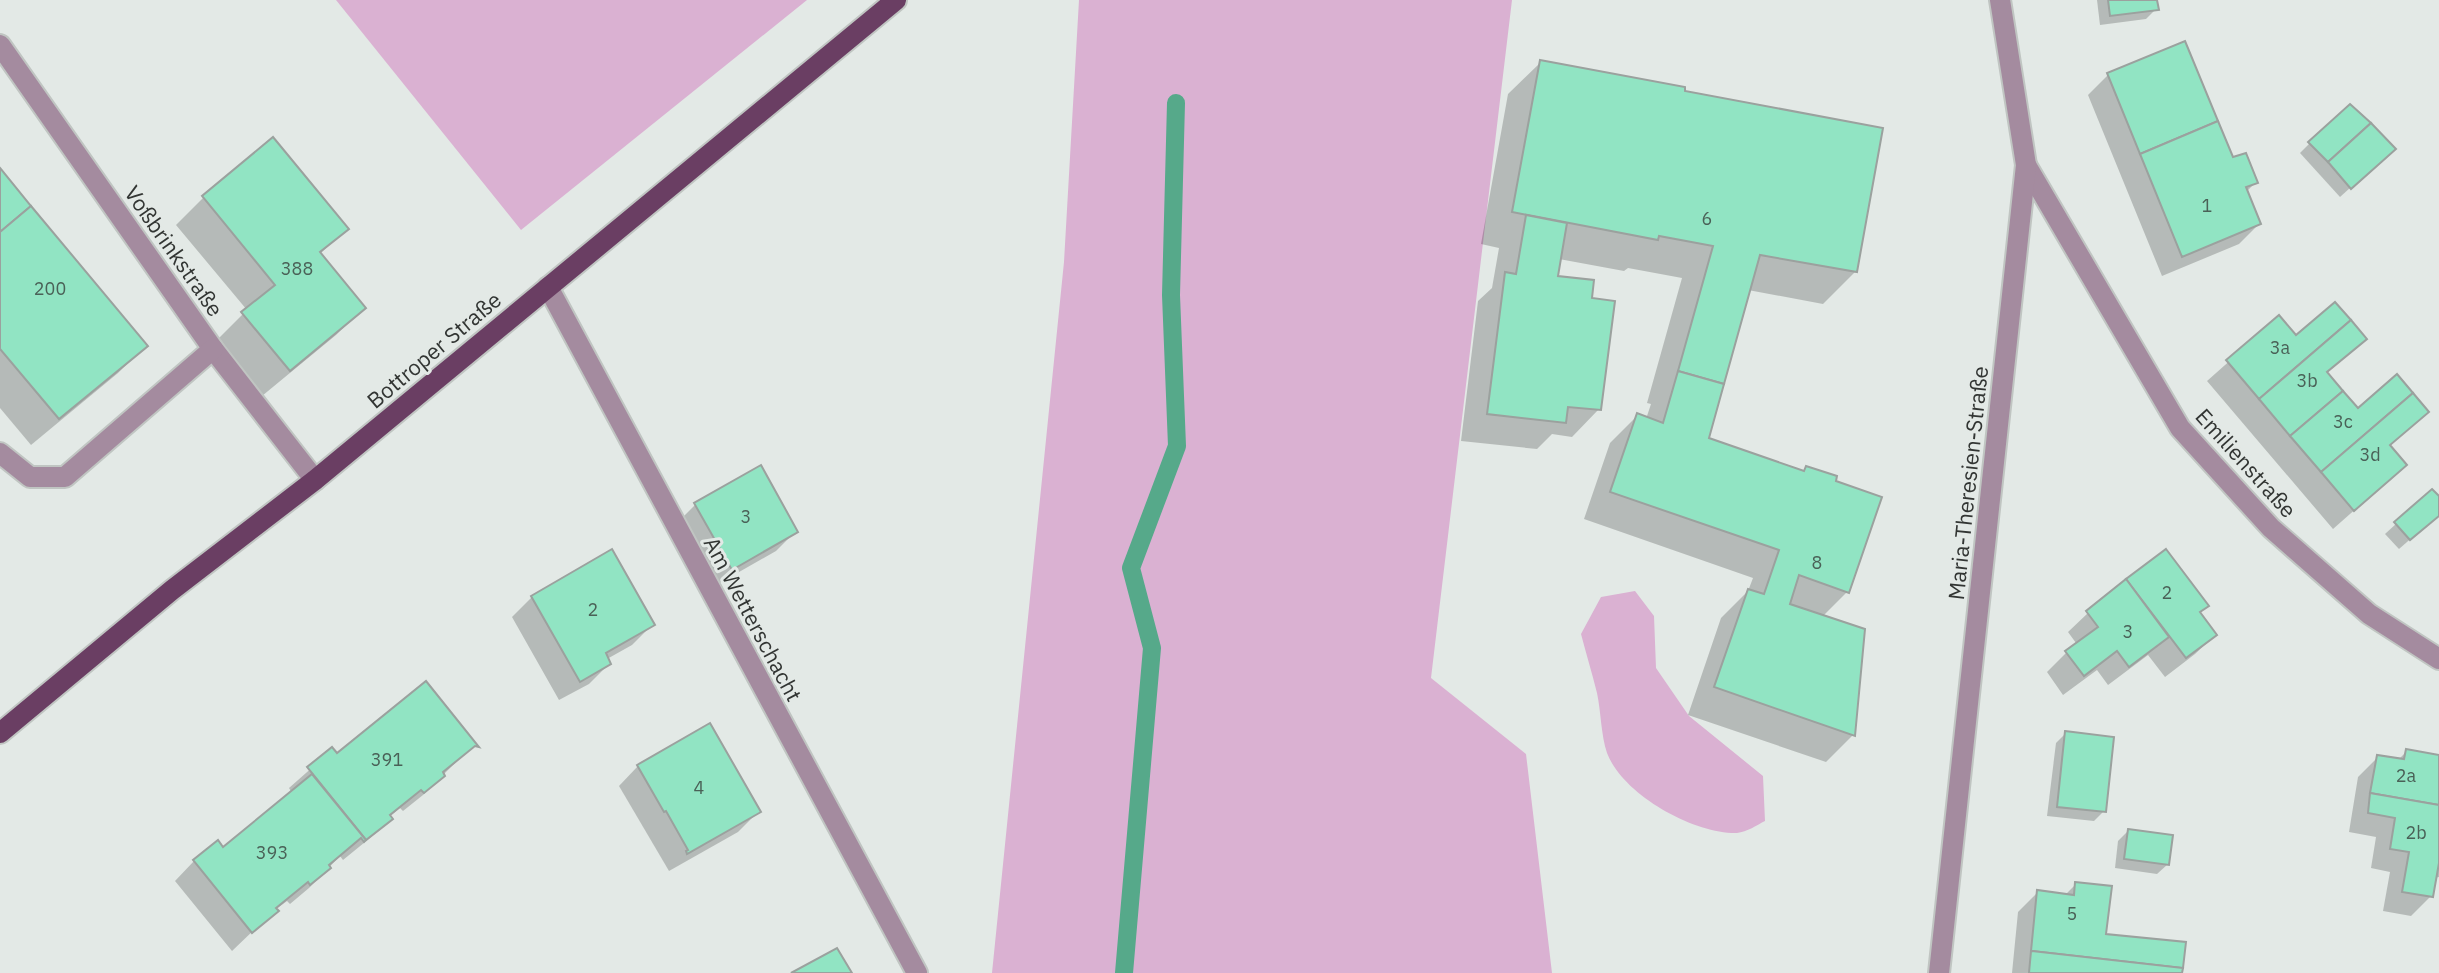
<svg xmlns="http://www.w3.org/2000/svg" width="2439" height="973" viewBox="0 0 2439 973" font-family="'IBM Plex Sans',sans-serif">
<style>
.green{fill:#dab1d2}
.shadow{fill:#0003}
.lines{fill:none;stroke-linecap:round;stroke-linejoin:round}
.stream{stroke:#56a98a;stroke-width:18}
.building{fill:#91e4c3;stroke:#9ba19e;stroke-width:2}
.minor-casing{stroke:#c0c5c2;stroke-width:24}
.major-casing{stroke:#c0c5c2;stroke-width:24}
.minor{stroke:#a48b9f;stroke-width:20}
.major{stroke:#6a3e63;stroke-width:20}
.labels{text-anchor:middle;stroke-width:6;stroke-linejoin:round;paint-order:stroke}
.number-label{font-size:18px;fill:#4a6157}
.street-label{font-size:22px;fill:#323533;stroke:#e3e9e6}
</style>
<rect width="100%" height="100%" fill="#e3e9e6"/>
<g class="green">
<polygon points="336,0 807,0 521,230"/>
<polygon points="1079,0 1512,0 1431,678 1526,754 1552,973 992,973 1064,262"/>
<path d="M1635 591 1654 616 1656 668 1689 716 1763 776 1765 821C1757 825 1747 832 1737 833 1694 834 1623 795 1607 753 1601 735 1601 712 1597 693 1592 673 1586 653 1581 634L1601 597Z"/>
</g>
<g class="shadow">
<polygon points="2097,0 2155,0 2156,9 2146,19 2100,25"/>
<polygon points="1541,62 1683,93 1855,272 1823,304 1748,290 1706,439 1802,473 1807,468 1847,592 1822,617 1853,735 1826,762 1688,715 1721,618 1748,591 1753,578 1584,519 1610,443 1637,416 1646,419 1651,404 1647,403 1682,278 1628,268 1624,271 1559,259 1555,278 1590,300 1599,409 1572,437 1552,434 1537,449 1461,441 1478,301 1492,288 1499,248 1481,244 1508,94"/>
<polygon points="2108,75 2232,160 2256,182 2246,192 2259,224 2239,244 2162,276 2088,95"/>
<polygon points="273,139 346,228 319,255 363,308 336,335 262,396 216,341 247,310 176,225 203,198"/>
<polygon points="2310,143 2383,158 2340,197 2300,153"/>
<polygon points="0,172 145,346 118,373 31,445 0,408"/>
<polygon points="2278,318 2296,338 2364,339 2326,374 2358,411 2426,412 2389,447 2384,484 2333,529 2207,381"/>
<polygon points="2432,491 2439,499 2439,514 2399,549 2385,534"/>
<polygon points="695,505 796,531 776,551 711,588 675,525"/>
<polygon points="2166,552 2198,613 2215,635 2195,654 2165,677 2148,655 2108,685 2097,670 2063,695 2047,672 2076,643 2068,632 2088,613"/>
<polygon points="532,597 652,625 632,645 607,659 609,664 589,684 559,700 512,617"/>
<polygon points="2066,733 2104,811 2094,821 2047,816 2056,743"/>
<polygon points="474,744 423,795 403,811 400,808 389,817 370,838 343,860 340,856 309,888 290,904 287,901 275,910 232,951 175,881 194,861 223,849 292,793 289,788 332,750 337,756"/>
<polygon points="2407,751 2439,757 2439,877 2434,878 2431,896 2411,916 2383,911 2390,872 2371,868 2376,837 2349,832 2358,777 2378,757 2398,760"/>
<polygon points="638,766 758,812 738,832 669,871 619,786"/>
<polygon points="2128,831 2168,864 2157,874 2115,868 2118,841"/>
<polygon points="2076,884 2104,936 2180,973 2012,973 2018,912 2038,892 2064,896"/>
</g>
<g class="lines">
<polyline class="stream" points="1124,973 1152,648 1131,568 1177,446 1171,295 1176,103"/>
</g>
<g class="building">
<polygon points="2108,0 2157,0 2159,10 2110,16"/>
<polygon points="2185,41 2218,121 2140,154 2107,73"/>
<polygon points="1540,60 1685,87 1685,91 1883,128 1857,272 1760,255 1724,384 1678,371 1713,246 1659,236 1658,240 1512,212"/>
<polygon points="2350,104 2371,123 2328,162 2308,142"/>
<polygon points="2218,121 2233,157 2246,153 2258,183 2246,187 2261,224 2182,257 2140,154"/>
<polygon points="2371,123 2396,149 2351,189 2328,162"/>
<polygon points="273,137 349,229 320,252 366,308 290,371 241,312 275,285 202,196"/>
<polygon points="0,168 31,206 0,232"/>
<polygon points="31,206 148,346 59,419 0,349 0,232"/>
<polygon points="1526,215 1567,223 1558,276 1594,280 1592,298 1615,301 1601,410 1568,407 1566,423 1487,414 1505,272 1516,274"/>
<polygon points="2335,302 2351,320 2259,399 2226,360 2279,315 2296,335"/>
<polygon points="2351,320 2367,339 2327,372 2343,391 2290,436 2259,399"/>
<polygon points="1678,371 1724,384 1709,438 1804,471 1806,466 1837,476 1836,481 1882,497 1849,593 1799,575 1790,604 1865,629 1855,736 1714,687 1748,589 1764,594 1779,550 1610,492 1637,413 1663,423"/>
<polygon points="2397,374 2413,393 2321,472 2290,436 2343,391 2358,408"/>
<polygon points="2413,393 2429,412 2390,445 2407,465 2354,511 2321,472"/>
<polygon points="761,465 798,532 732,570 694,503"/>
<polygon points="2432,489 2439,496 2439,516 2410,540 2394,522"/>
<polygon points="612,549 655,625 606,653 611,664 580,682 531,596"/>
<polygon points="2166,549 2209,606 2200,612 2217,635 2186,658 2126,579"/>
<polygon points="2126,579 2169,637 2129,667 2117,651 2084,676 2065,651 2098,627 2086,611"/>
<polygon points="426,681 479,747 475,746 443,772 445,776 424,793 421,790 390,815 393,819 366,840 307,767 332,747 337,753"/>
<polygon points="710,723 761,812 687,854 686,851 688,850 666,811 664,812 637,765"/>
<polygon points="2065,731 2114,737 2106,812 2057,807"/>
<polygon points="2406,749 2439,755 2439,805 2370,793 2377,755 2404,759"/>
<polygon points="312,774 366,840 364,842 361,838 329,865 331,868 310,885 308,882 276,908 279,911 252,933 193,860 218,840 223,847"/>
<polygon points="2370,793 2439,805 2439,863 2433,897 2402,892 2409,852 2390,849 2395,818 2368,813"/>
<polygon points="2128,829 2173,835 2169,865 2124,859"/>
<polygon points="2075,882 2112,886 2106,934 2186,942 2183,968 2031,951 2037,890 2074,895"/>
<polygon points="837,948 852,973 791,973"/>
<polygon points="2031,951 2183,968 2182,973 2029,973"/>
</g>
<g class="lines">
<g class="minor-casing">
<g id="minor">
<polyline points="0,45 213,349 315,480"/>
<polyline points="2026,165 2180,428 2271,528 2369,614 2439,659"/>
<polyline points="548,287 917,973"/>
<polyline points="0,453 30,477 65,477 213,349"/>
<polyline points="1939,973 2026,165 2000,0"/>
</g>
</g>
<g class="major-casing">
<polyline id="major" points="0,733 172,590 315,480 896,0"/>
</g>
<use href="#minor" class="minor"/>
<use href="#major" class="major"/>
</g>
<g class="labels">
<g class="number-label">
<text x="2207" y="212">1</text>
<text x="1707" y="225">6</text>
<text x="297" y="275">388</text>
<text x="50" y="295">200</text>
<text x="2280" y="354">3a</text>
<text x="2307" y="387">3b</text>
<text x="2343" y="428">3c</text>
<text x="2370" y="461">3d</text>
<text x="746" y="523">3</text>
<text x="1817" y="569">8</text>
<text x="2167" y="599">2</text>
<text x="593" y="616">2</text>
<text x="2128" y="638">3</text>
<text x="387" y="766">391</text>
<text x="2406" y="782">2a</text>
<text x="699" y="794">4</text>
<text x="2416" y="839">2b</text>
<text x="272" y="859">393</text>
<text x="2072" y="920">5</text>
</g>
<g class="street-label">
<text transform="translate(174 251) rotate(55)" y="8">Voßbrinkstraße</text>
<text transform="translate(434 350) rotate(-40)" y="8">Bottroper Straße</text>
<text transform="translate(2246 463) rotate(48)" y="8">Emilienstraße</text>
<text transform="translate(1968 483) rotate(-84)" y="8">Maria-Theresien-Straße</text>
<text transform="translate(753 619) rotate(62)" y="8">Am Wetterschacht</text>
</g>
</g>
</svg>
